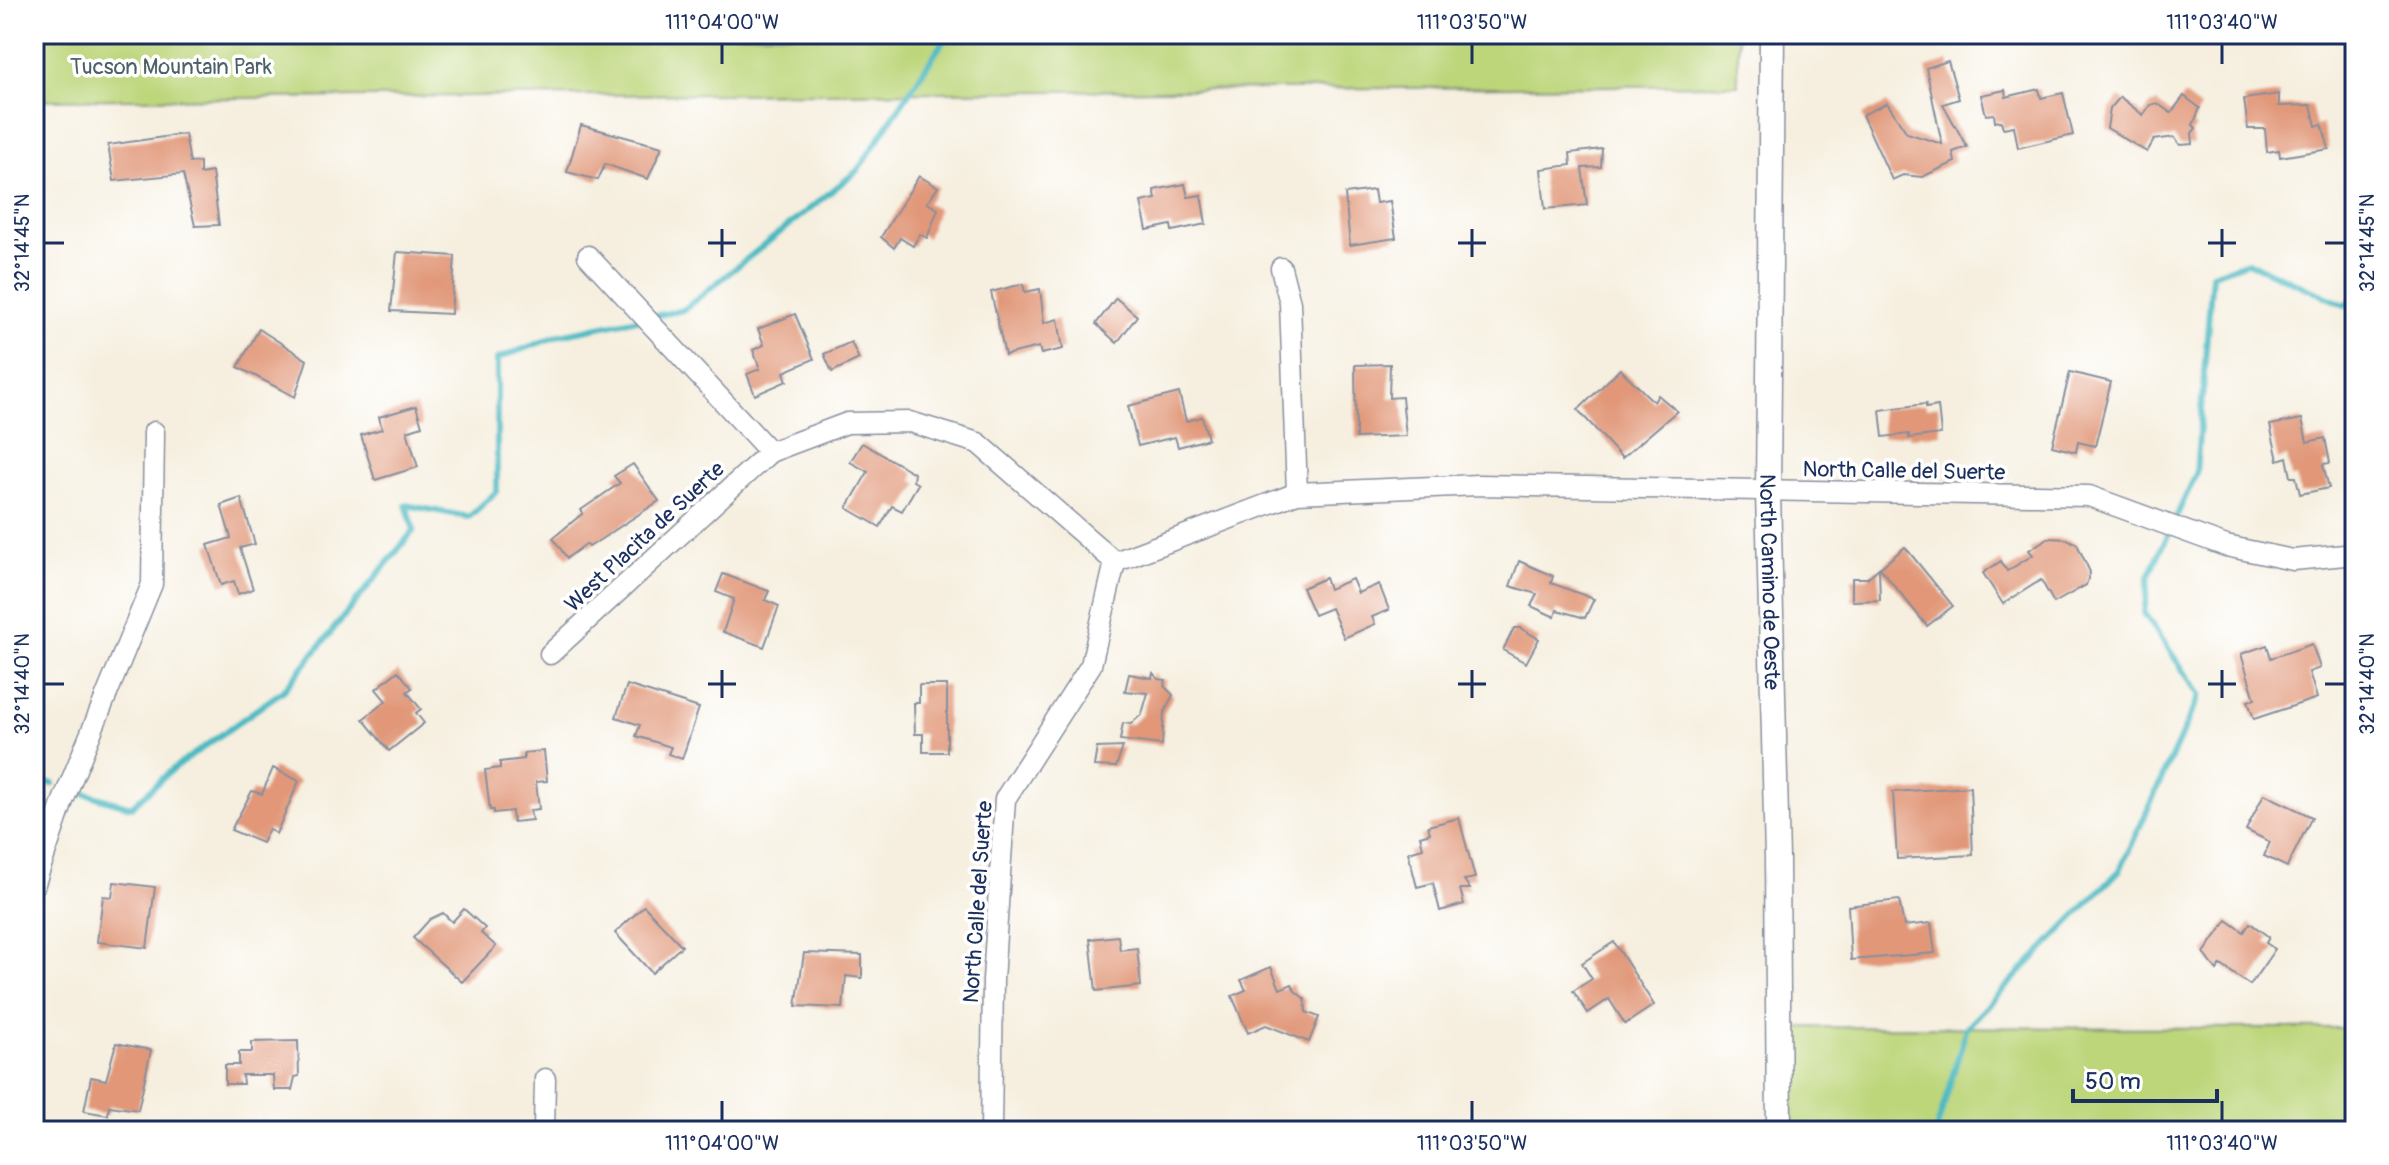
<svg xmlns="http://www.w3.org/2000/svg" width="2389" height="1165" viewBox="0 0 2389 1165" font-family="Pangolin,sans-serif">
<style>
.green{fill:#bdd67a;stroke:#6c826c;stroke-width:2}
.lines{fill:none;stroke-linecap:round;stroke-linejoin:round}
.stream{stroke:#4ab9c2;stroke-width:6}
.building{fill:#e19778}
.minor-casing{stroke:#888f9e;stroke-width:23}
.tertiary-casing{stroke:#888f9e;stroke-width:27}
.minor{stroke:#fff;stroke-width:20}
.tertiary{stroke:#fff;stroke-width:24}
.ticks{fill:none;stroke:#1b2f5e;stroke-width:3}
.labels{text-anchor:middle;stroke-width:7;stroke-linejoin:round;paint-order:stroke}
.park-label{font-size:22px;fill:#4c6166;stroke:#fff}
.street-label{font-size:22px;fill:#1b2f5e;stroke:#fff}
.neatline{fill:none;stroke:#1b2f5e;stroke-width:3}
.ticks-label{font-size:20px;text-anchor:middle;fill:#1b2f5e}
</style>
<rect width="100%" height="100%" fill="#fff"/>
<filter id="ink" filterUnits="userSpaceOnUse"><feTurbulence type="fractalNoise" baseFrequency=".0125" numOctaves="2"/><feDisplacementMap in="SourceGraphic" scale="16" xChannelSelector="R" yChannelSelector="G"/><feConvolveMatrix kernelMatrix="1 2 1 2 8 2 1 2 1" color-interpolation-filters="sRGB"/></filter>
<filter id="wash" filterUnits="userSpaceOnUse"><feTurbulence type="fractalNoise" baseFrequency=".006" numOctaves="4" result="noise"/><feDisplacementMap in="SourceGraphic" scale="32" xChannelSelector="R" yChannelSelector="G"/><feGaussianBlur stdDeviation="1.8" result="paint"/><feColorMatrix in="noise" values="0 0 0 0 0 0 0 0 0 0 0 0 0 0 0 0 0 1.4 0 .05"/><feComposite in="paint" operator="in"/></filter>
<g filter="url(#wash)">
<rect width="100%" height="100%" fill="#f6efdf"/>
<g class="green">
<polygon points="34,34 1738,34 1738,85 34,100"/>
<polygon points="1792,1027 2355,1028 2355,1131 1792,1131"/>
</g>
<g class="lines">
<g class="stream">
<polyline points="649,317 683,310 858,170 948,34"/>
<polyline points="34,779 53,784"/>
<polyline points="83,793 131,807 173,769 284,690 414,530 406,505 469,517 497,491 497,359 560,335 638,319"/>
<polyline points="1936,1131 1967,1027 2120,870 2200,695 2144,613 2149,576 2196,474 2212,274 2248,262 2345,305 2355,298"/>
</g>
</g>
<g id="blocks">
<g class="building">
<polygon points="1948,61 1959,99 1943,104 1967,147 1953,152 1955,162 1922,177 1903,175 1892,180 1862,115 1887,103 1907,133 1942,144 1926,68"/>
<polygon points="2039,89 2041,98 2063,93 2073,135 2018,148 2014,126 2003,128 2001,121 1995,122 1994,114 1986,115 1981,95 2005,90 2006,97"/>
<polygon points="2279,94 2279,106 2311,105 2316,126 2322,124 2329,149 2280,157 2279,150 2267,152 2265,129 2248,129 2244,99"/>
<polygon points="2184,96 2200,108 2193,125 2196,128 2192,133 2193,144 2180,145 2174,137 2154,140 2147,152 2107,128 2110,109 2120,97 2143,115 2150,105 2157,103 2171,113"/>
<polygon points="581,125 662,147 648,179 605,164 598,180 567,172"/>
<polygon points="185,134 190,163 200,162 200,174 212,172 219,225 195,226 183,174 114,181 108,145"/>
<polygon points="1602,149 1601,167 1582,168 1587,205 1545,209 1541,169 1571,165 1570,153"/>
<polygon points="919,176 938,187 927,203 938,209 927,238 920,234 913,246 900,238 894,248 881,237"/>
<polygon points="1185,184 1188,197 1201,195 1206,224 1172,231 1171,225 1147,230 1141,202 1156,199 1154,190"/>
<polygon points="1374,190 1376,203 1390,201 1396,238 1350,245 1345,194"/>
<polygon points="397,252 455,256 451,314 391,311"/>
<polygon points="1023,284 1025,292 1040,289 1044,323 1058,319 1063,349 1041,354 1039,347 1005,355 991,292"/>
<polygon points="1116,298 1137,316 1117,343 1096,324"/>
<polygon points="795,314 814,359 784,372 787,381 755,395 747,374 760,369 753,350 764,345 758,329"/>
<polygon points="259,329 307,360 295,397 238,367"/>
<polygon points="851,342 859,359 832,372 824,354"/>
<polygon points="1390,364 1389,398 1402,397 1406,436 1356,438 1355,365"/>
<polygon points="1620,369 1654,402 1658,395 1677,411 1622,458 1578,410"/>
<polygon points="2070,372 2111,382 2095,446 2078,442 2076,452 2052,446"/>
<polygon points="1179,393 1186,421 1202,417 1208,439 1178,447 1175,437 1138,446 1128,406"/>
<polygon points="1926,404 1926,408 1938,406 1941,434 1909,438 1909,434 1883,437 1880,410"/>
<polygon points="416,406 422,426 407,431 418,467 375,480 361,435 382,429 379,417"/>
<polygon points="2302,419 2307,442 2325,438 2330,463 2323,464 2329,488 2300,494 2296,477 2291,477 2287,457 2278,460 2270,425"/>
<polygon points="862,443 914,473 913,481 918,484 902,511 892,506 880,527 847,508 868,472 850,462"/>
<polygon points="633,464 659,501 589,547 586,544 567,558 553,538 583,513 581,510 620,483 614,476"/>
<polygon points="241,498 255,544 240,548 253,589 238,594 234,581 221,585 208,545 231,538 221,505"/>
<polygon points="2048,538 2067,539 2077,544 2090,572 2086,585 2054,603 2041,580 2003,604 1983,573 2001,561 2007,571 2033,555 2029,550"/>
<polygon points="1905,547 1953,606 1927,626 1880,568"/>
<polygon points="1519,561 1553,576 1551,583 1594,599 1585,618 1557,610 1555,617 1531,606 1537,594 1510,586"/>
<polygon points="1879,568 1880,600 1852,601 1852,578 1867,578"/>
<polygon points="723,574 769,591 765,600 779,606 764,647 723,632 734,599 716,592"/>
<polygon points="1325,578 1329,589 1352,579 1358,593 1379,584 1389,610 1372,617 1375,624 1344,638 1331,608 1314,615 1302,588"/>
<polygon points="1514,628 1520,628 1539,639 1526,663 1503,650"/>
<polygon points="2312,644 2320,668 2309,672 2317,698 2254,719 2248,701 2255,699 2241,654 2267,645 2271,658"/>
<polygon points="398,671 412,688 407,692 421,709 416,713 424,723 389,751 363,719 386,701 376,689"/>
<polygon points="1153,673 1158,679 1166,680 1164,686 1173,695 1164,713 1162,745 1120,740 1123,723 1131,724 1142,714 1148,693 1125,691 1129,674 1152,678"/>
<polygon points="627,685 699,708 682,759 668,754 671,747 636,736 640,725 616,717"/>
<polygon points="919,685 947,685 947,752 923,752 923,734 915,734 914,703 919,703"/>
<polygon points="1123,747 1116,767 1094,766 1097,748"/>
<polygon points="544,751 547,781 536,782 539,809 530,810 532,820 513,822 512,811 494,813 494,810 490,810 485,770 500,768 500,762 524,759 524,753"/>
<polygon points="273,768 299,781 276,834 269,829 262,843 231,830 252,791 262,794"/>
<polygon points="1970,787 1973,855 1897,859 1893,792"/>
<polygon points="2264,794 2312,817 2287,867 2264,856 2270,842 2246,830"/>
<polygon points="1459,818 1475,878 1464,880 1470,889 1460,889 1464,904 1440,911 1433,883 1417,887 1408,852 1423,848 1420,836 1430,833 1428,826"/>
<polygon points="114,882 155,887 147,948 97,942 103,896 112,897"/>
<polygon points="1899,900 1904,926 1931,923 1935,953 1851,960 1848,906"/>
<polygon points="644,906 682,946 652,973 615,933"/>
<polygon points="464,909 485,928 481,933 496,946 462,982 413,938 430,919 443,913 452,922"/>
<polygon points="2227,920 2244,932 2250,923 2269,937 2266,943 2275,949 2250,985 2221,965 2217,971 2204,953"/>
<polygon points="1118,936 1120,950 1137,948 1141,986 1096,991 1090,939"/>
<polygon points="1614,942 1654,1005 1625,1024 1609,999 1588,1013 1573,991 1592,979 1582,963"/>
<polygon points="804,953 862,955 862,978 846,976 843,1008 796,1006"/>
<polygon points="1271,967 1280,989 1292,984 1295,991 1305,999 1306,1012 1319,1017 1309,1042 1266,1025 1248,1033 1232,996 1246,990 1241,980"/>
<polygon points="298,1041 299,1076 295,1077 292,1090 274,1090 273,1075 242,1075 243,1084 225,1084 225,1065 239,1065 239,1052 252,1052 252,1042"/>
<polygon points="116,1043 151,1050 138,1110 109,1106 108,1115 84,1111 91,1077 106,1080"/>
</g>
</g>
</g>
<g filter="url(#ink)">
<use href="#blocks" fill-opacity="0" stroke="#888f9e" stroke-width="2"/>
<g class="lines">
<g class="minor-casing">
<g id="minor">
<polyline points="588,256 770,452 847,423 910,422 978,443 1115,562"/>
<polyline points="1281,268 1290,303 1297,493"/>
<polyline points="550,654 770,452"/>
<polyline points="34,886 63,801 152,584 154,432"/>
<polyline points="544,1131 545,1079"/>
<polyline points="991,1131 993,980 1005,799 1091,665 1115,562 1297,493 1478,485 2089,496 2226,546 2293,560 2355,554"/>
</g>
</g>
<g class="tertiary-casing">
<g id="tertiary">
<path id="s1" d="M1772 34 1768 492 1777 859 1779 1131"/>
</g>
</g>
<use href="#minor" class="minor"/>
<use href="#tertiary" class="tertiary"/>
</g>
</g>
<path class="ticks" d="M722 44V64M1472 44V64M2222 44V64M722 229V257M1472 229V257M2222 229V257M44 243H64M708 243H736M1458 243H1486M2208 243H2236M2325 243H2345M722 670V698M1472 670V698M2222 670V698M44 684H64M708 684H736M1458 684H1486M2208 684H2236M2325 684H2345M722 1101V1121M1472 1101V1121M2222 1101V1121"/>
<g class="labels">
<g class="park-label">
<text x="171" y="74">Tucson Mountain Park</text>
</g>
<g class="street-label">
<text transform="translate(1904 470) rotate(1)" y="8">North Calle del Suerte</text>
<text transform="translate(644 536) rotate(-43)" y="8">West Placita de Suerte</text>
<text dy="8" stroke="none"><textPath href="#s1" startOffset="548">North Camino de Oeste</textPath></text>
<text transform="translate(977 902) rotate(-86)" y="8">North Calle del Suerte</text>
</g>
</g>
<rect width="2389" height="1165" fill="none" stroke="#fff" stroke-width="88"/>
<path d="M2073 1089v12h144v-12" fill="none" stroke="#1b2f5e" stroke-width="4"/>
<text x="2085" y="1089" font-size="24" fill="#1b2f5e" stroke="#ffffff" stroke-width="6" paint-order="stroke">50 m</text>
<rect x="44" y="44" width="2301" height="1077" class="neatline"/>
<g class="ticks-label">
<text x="722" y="29">111°04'00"W</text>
<text x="1472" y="29">111°03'50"W</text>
<text x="2222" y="29">111°03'40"W</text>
<text transform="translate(22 243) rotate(-90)" y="7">32°14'45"N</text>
<text transform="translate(2367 243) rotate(-90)" y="7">32°14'45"N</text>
<text transform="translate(22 684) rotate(-90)" y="7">32°14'40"N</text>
<text transform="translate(2367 684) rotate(-90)" y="7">32°14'40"N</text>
<text x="722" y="1150">111°04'00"W</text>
<text x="1472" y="1150">111°03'50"W</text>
<text x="2222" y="1150">111°03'40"W</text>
</g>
</svg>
